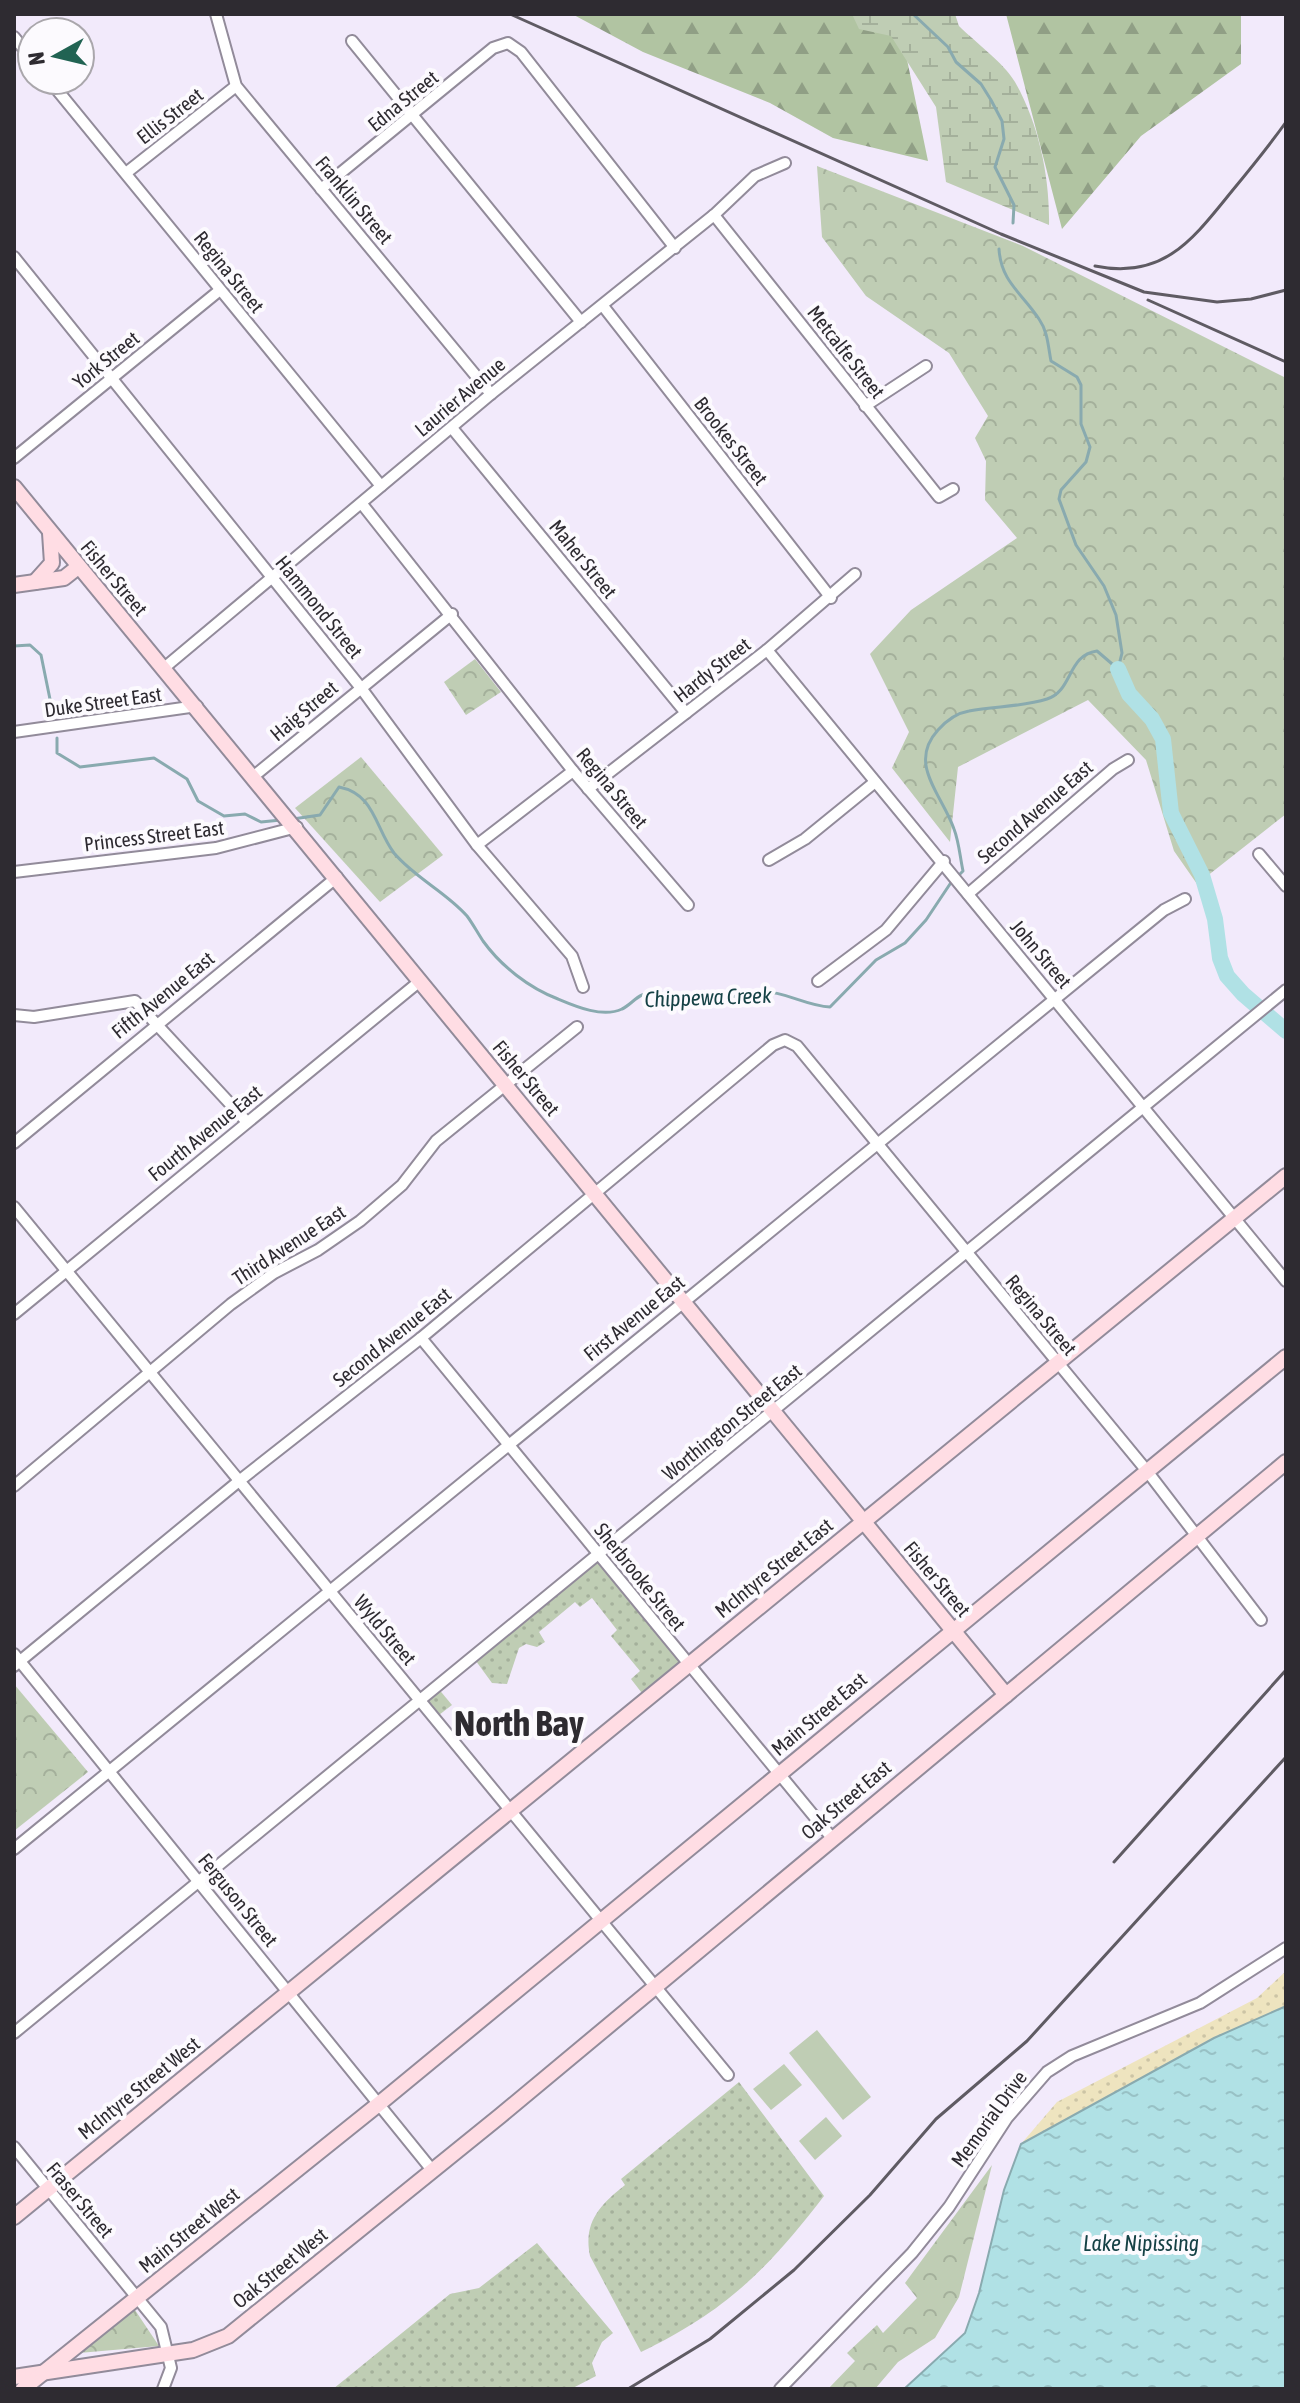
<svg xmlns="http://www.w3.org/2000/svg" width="1300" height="2403" viewBox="0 0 1300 2403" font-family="'Asap Condensed',sans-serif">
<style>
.grass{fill:url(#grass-dots)}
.forest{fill:url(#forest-firs)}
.wetland{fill:url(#wetland-marsh)}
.sand{fill:url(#sand-dots)}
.park{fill:url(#park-crowns)}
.garden{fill:#bfcdb4}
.water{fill:url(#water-ripples);stroke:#89aaaf;stroke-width:2}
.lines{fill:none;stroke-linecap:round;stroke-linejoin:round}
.stream{stroke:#89aaaf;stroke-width:3}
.river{stroke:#b0e1e5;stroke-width:16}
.street-casing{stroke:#928b9a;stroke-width:14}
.secondary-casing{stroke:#928b9a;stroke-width:18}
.street{stroke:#fff;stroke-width:10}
.secondary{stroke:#ffdde4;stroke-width:14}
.rail{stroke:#5f5b63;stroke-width:3}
.labels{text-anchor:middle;stroke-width:8;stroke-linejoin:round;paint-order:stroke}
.street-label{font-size:20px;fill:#2e2b31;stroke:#fcfafe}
.water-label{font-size:22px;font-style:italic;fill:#154145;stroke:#fcfafe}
.town-label{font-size:36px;font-weight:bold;fill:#2e2b31;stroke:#fcfafe}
</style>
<defs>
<pattern id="grass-dots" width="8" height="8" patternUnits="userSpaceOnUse" patternTransform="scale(2)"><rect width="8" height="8" fill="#bfcdb4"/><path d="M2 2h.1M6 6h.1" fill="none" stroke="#a4b09b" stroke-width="1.8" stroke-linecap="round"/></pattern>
<pattern id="forest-firs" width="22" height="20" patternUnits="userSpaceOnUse" patternTransform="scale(2)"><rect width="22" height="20" fill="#b1c4a2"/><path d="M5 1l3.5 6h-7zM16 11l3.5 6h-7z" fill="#909f85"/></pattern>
<pattern id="wetland-marsh" width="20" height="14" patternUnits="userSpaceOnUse" patternTransform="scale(2)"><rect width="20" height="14" fill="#bfcdb4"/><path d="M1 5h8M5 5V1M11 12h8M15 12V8" fill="none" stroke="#a4b09b"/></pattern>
<pattern id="sand-dots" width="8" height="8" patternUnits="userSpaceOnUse" patternTransform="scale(2)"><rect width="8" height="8" fill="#eee4bf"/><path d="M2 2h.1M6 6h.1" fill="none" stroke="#ccc4a5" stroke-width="1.8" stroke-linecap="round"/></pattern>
<pattern id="park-crowns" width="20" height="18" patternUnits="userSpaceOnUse" patternTransform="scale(2)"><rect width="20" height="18" fill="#bfcdb4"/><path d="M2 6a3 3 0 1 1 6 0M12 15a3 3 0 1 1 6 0" fill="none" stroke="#a4b09b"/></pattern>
<pattern id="water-ripples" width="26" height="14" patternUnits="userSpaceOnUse" patternTransform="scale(2)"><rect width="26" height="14" fill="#b0e1e5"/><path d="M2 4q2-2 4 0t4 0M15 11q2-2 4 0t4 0" fill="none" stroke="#98c1c5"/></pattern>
</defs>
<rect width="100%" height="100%" fill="#f2eafb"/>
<g class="grass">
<polygon points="598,1553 687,1664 645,1697 631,1679 640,1671 611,1636 617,1630 592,1598 580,1607 575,1602 539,1632 545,1642 537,1647 526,1644 519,1648 507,1684 492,1683 473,1657"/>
<polygon points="437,1687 452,1705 435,1718 421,1700"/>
<path d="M739 2082 824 2196C767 2270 726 2311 641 2352L590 2256C583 2222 600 2205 625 2185L621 2179Z"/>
<polygon points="537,2243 613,2333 602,2342 592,2363 596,2376 571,2389 333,2389 450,2294 479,2288"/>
</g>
<g class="forest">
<polygon points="572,14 862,14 904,45 928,161 833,138 770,103 643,52"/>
<polygon points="1006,14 1241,14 1241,64 1141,136 1062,229"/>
</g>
<path class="wetland" d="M852 14H955L959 26C976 43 1003 62 1015 82 1039 124 1050 178 1049 225L946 182 936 107 891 36 859 29Z"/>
<polygon class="sand" points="1286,1971 1286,2006 1214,2038 1021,2144 1057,2102 1257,1998"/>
<g class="park">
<polygon points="817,166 1023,246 1286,378 1286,814 1197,884 1174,851 1146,760 1088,700 958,767 950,842 892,768 909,732 870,654 911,610 1017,538 985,500 986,461 975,438 988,416 949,353 866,296 822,237"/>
<polygon points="475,659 501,692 466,715 444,682"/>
<polygon points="361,757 443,855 380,902 295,808"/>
<polygon points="14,1684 88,1772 14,1831"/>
<polygon points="992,2165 959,2297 935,2338 898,2362 875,2389 828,2389 855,2361 847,2353 877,2325 883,2333 917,2298 905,2283"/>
<polygon points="135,2310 159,2346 79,2353"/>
</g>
<g class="garden">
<polygon points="817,2030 871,2097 843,2120 789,2053"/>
<polygon points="784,2064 802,2085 771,2110 753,2089"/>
<polygon points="826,2117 842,2136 815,2160 799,2141"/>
</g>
<polygon class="water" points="1286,2006 1286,2389 904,2389 965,2333 979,2293 1004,2190 1021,2144 1214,2038"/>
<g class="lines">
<g class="stream">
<polyline points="913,14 948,47 956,62 981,84 991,100 1002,121 1004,139 995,167 1014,205 1013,223"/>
<path d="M999 249C1001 282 1022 293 1039 319 1048 332 1048 346 1051 361L1077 377 1081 385V424L1090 447 1086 462 1061 490 1059 499 1076 545 1104 586 1116 615 1122 653 1118 669"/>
<polyline points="14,646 30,645 41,655 53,714"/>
<polyline points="57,738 57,753 80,767 154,758 187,779 198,801 224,816 245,814 261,822 281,820"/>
<path d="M293 819 320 815 339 787C375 794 375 828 394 853 415 878 446 892 467 916 473 924 477 932 483 941 501 966 529 988 558 999 577 1007 603 1018 622 1009 629 1006 635 998 642 995 663 988 687 1000 707 1001 725 1002 738 994 755 992 783 989 804 1006 830 1007L876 960 905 943 926 920 952 881"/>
<path d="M958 876 963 871C960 857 959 842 954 829 942 794 907 764 938 730 946 721 957 713 969 711 995 706 1022 707 1047 699 1073 691 1067 655 1097 651L1118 669"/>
</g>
<polyline class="river" points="1118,669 1129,694 1152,719 1163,739 1171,813 1202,875 1215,919 1220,958 1227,976 1243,994 1286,1031"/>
<g class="street-casing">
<g id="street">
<polyline points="216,14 236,86 491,394"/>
<polyline points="14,37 32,59"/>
<polyline points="352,41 581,322"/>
<polyline points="49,80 381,486"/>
<polyline points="126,173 236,86"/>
<polyline points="321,189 493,48 508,43 521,52 675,248"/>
<polyline points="714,215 939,497 953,489"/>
<polyline points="14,257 361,688 477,845 572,956 583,987"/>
<polyline points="603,306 831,598"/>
<polyline points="865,406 926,366"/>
<polyline points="452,428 686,713"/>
<polyline points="14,458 220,290"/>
<polyline points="362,504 573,771 688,905"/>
<polyline points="767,650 1286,1281"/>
<polyline points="164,668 491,394 714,215 755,176 785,163"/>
<polyline points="14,732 197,706"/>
<polyline points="254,776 452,614"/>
<polyline points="588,789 767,650 855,574"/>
<polyline points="477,845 573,771"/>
<polyline points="1259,854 1286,886"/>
<polyline points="769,860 805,839 875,782"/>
<polyline points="14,872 216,848 297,827"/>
<polyline points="968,894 1113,769 1128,760"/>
<polyline points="818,981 886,930 944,861"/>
<polyline points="14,1015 34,1017 135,1001 247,1122"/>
<polyline points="14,1143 337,877"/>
<polyline points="14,1207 728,2075"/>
<polyline points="14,1314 420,981"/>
<polyline points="421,1338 832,1838"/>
<polyline points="14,1486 231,1304 274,1273 318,1250 360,1221 402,1185 436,1141 577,1027"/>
<polyline points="14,1654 432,2170"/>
<polyline points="14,1666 239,1481 421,1338 773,1045 785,1040 797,1046 1147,1471 1261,1620"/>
<polyline points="14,1849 1164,910 1185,899"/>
<polyline points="14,2033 1286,990"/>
<polyline points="14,2147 161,2327 171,2368 163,2389"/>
<polyline points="780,2389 912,2253 949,2207 1007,2118 1047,2072 1072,2056 1200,2003 1286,1948"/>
</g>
</g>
<g class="secondary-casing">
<g id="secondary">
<polyline points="14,487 1006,1695"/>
<polyline points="35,582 52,563 50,533"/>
<polyline points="14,585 64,578 78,567"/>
<polyline points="14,2217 1286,1176"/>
<polyline points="14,2377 193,2350 228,2336 500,2116 1286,1462"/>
<polyline points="23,2389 380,2103 1286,1357"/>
</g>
</g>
<use href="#street" class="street"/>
<use href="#secondary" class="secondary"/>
<g class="rail">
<polyline points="510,14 1001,234 1144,292 1217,302 1251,299 1286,290"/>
<path d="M1095 266C1164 280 1193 239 1232 191 1251 168 1269 146 1286 122"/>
<polyline points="1148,300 1286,362"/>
<polyline points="1114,1862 1286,1670"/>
<polyline points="628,2389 710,2339 794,2270 870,2195 936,2119 1027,2041 1286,1757"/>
</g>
</g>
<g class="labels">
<g class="street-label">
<text transform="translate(403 101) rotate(-39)" y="7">Edna Street</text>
<text transform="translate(170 116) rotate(-38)" y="7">Ellis Street</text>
<text transform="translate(354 200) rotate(50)" y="7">Franklin Street</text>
<text transform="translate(229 272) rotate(51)" y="7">Regina Street</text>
<text transform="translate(846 352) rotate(52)" y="7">Metcalfe Street</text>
<text transform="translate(106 360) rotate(-39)" y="7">York Street</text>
<text transform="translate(460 397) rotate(-40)" y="7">Laurier Avenue</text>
<text transform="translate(731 441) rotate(52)" y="7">Brookes Street</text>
<text transform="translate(583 559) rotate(51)" y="7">Maher Street</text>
<text transform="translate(114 578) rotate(50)" y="7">Fisher Street</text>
<text transform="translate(319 607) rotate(51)" y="7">Hammond Street</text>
<text transform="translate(712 670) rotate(-38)" y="7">Hardy Street</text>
<text transform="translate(103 702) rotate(-8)" y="7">Duke Street East</text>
<text transform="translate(304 711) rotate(-40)" y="7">Haig Street</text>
<text transform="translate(612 788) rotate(50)" y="7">Regina Street</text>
<text transform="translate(1035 812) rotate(-41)" y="7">Second Avenue East</text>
<text transform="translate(154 836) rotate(-7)" y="7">Princess Street East</text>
<text transform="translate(1041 954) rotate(50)" y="7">John Street</text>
<text transform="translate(163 995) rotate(-39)" y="7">Fifth Avenue East</text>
<text transform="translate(526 1078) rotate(50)" y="7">Fisher Street</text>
<text transform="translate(205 1133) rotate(-39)" y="7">Fourth Avenue East</text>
<text transform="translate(289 1245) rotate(-33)" y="7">Third Avenue East</text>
<text transform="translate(1041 1315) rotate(50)" y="7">Regina Street</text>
<text transform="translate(634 1318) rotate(-39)" y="7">First Avenue East</text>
<text transform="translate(392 1337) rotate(-39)" y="7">Second Avenue East</text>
<text transform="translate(732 1422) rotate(-39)" y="7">Worthington Street East</text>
<text transform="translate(774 1568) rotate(-39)" y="7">McIntyre Street East</text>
<text transform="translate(640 1577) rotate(51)" y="7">Sherbrooke Street</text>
<text transform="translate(937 1579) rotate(50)" y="7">Fisher Street</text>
<text transform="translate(385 1630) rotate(50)" y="7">Wyld Street</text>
<text transform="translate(819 1714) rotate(-40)" y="7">Main Street East</text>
<text transform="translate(846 1800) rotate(-40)" y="7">Oak Street East</text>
<text transform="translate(238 1900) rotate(51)" y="7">Ferguson Street</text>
<text transform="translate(139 2088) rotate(-39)" y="7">McIntyre Street West</text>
<text transform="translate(989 2119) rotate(-54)" y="7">Memorial Drive</text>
<text transform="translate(80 2200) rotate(50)" y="7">Fraser Street</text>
<text transform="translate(189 2230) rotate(-39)" y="7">Main Street West</text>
<text transform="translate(280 2268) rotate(-39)" y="7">Oak Street West</text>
</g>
<g class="water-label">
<text transform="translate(708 997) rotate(-2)" y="8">Chippewa Creek</text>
<text x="1141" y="2251">Lake Nipissing</text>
</g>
<g class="town-label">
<text x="519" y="1736">North Bay</text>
</g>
</g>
<rect width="1300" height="2403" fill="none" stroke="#2e2b31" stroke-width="32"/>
<g transform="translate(56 56) rotate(262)"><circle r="38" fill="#fcfafe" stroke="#aaa7ac" stroke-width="2"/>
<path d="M0-6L14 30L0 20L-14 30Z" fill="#216353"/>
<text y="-12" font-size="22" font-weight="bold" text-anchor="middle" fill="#2e2b31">N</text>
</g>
</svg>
